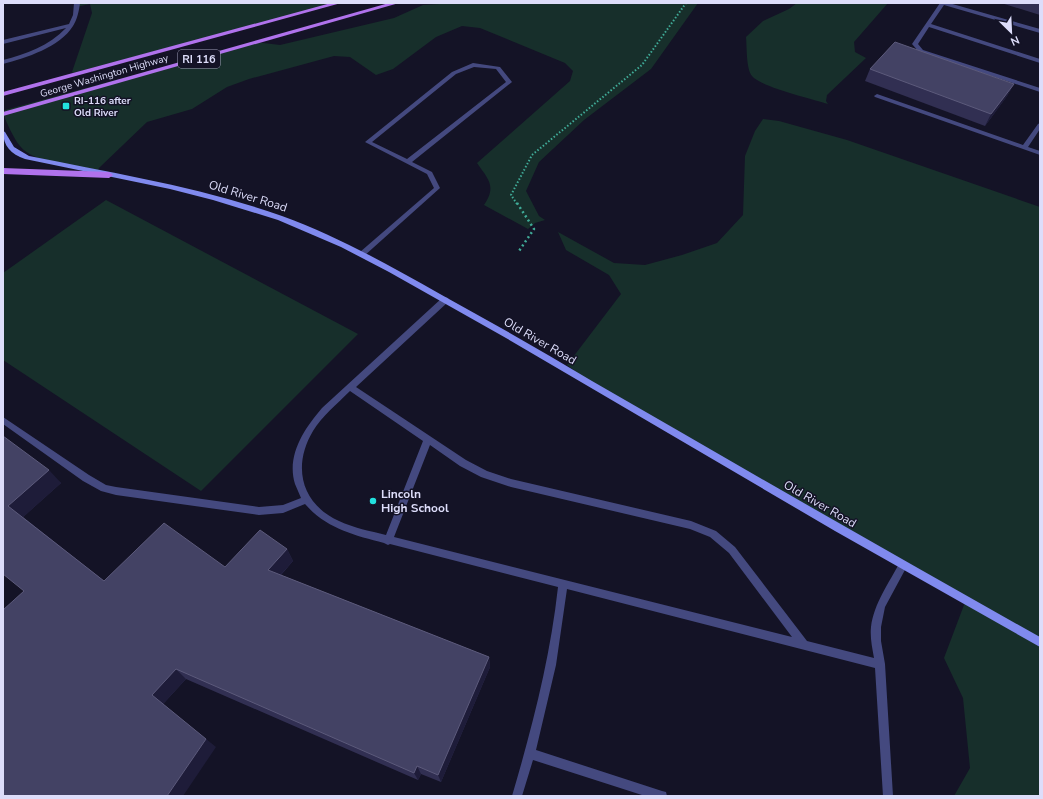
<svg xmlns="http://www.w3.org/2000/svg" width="1043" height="799" viewBox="0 0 1043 799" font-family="'Nunito Sans',sans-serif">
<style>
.green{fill:#172f2b}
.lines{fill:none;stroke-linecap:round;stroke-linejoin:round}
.path-far1{stroke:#40ab98;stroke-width:2;stroke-dasharray:1.5 2;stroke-linecap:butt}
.path{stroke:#40ab98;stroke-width:2.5;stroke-dasharray:2 3;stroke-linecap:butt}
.service{fill:#44497f;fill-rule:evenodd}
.minor{fill:#44497f;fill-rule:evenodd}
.secondary{fill:#808aee;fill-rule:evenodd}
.primary{fill:#b072ec;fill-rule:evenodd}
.wall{fill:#312f52}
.shaded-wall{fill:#1e1c39}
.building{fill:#434264;stroke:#5c5a7b}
.poi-dot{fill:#22e1de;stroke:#141326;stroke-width:1.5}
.labels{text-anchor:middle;stroke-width:3;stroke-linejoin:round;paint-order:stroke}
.far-street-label{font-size:10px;fill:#ddddfa;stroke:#141326}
.far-poi-label{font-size:10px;font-weight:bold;fill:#ddddfa;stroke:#141326;text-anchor:start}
.shield{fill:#141326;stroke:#a1a0ba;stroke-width:1}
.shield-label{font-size:11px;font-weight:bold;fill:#ddddfa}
.street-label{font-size:12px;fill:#ddddfa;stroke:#141326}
.poi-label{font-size:12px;font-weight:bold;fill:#ddddfa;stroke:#141326;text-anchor:start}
</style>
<rect width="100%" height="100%" fill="#141326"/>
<g class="green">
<polygon points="76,3 336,3 73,73 72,72 92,13 90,4 76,7"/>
<path d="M455 3H698L651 69 584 120 539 162 526 191 539 216 545 220 535 223 528 229 484 205C497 186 488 179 477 163L570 81 573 71 565 63 480 28 462 26 436 37 393 69 376 75 350 57 334 56 249 79 227 87 192 109 147 122 99 168 98 170C77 166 34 164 20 146 14 139 6 122 3 113L5 110 255 42 280 45 394 18 423 5Z"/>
<path d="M797 3H888L854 42 855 52 866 58 827 95 826 101 828 104C812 99 761 87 752 76 746 69 747 47 746 37L763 21 789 9Z"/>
<polygon points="763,119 779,121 847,140 1040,207 1040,796 954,796 970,768 963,698 944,658 967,597 706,448 579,374 567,365 621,294 609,275 566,250 558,232 614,263 645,265 682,255 717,243 743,215 745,156 755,131"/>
<polygon points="106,200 358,334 201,491 3,360 3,273"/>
</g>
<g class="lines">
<polyline class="path-far1" points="517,204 511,195 532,155 642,65 686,3"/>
<polyline class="path" points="517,203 534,229 519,251"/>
<g class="service">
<polygon points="940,3 949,3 1040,29 1040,33 944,5 931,24 1040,59 1040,63 929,27 918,44 923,50 1040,88 1040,92 919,52 912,44"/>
<path d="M473 63 500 67 512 82 412 162 432 172 440 188 364 256H360L359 254 360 252 434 188 427 174 365 142 452 72ZM474 67 496 69 506 82 407 159 372 142 456 74Z"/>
<polygon points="877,94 1023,145 1038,124 1040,123 1040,129 1028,147 1040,151 1040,155 875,97 874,96"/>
<path d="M445 297 448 298 449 300 448 302 356 387 466 460 487 471 511 479 691 521 716 531 735 547 807 641 874 658C872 647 870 637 871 627 874 603 889 583 900 562L903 561 906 562 908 565 906 568 885 607 881 627V641L885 664 893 796H883L875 668 567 589 556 665 536 750 662 791 666 792 667 796H645L533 760 522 796H512C532 728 550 659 558 587L390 544 388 545 384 543C354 535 327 529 305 504L283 513 259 515 116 495 101 491 83 481 3 424V417L89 475 106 485 116 487 259 507 283 505 301 498C299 493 297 489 295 484 286 455 305 428 322 408L442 298ZM350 391 423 441 386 535C370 531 354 528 339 521 301 504 292 466 313 431 322 416 337 404 350 391ZM430 445 460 466 481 477 511 487 690 529 710 537 729 553 792 637 394 537Z"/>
</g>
<path class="minor" d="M74 3H80C79 11 77 20 73 26 60 47 26 58 3 64V60C26 54 49 46 66 28L3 44V40L69 24 73 15Z"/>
<path class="secondary" d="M3 131 5 132 14 147 29 156C113 173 200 187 282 216 337 236 389 265 440 294 491 322 542 351 592 381 741 467 890 553 1040 637V647L835 531 506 338 389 272 341 247 278 220 213 200 170 189 25 159C11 154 3 146 3 131Z"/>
<g class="primary">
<polygon points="331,3 341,3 3,96 3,92"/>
<polygon points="389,3 399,3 3,116 3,112"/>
<polygon points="3,168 109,172 113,175 109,178 3,174"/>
</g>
</g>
<g class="wall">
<polygon points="1001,3 1040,3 1040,15"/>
<polygon points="870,69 1014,84 1007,96 985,126 865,81"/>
<polygon points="3,436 61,483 23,517 104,581 225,567 287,549 293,561 281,575 489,657 490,667 441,782 421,774 418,780 186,679 163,704 216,747 24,591"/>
</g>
<g class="shaded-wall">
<polygon points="1014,84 1007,96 985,126 991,114"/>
<polygon points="49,470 61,483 21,519 8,506"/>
<polygon points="287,549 293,561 275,581 268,570"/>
<polygon points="489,657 490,667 441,782 438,775"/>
<polygon points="176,669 186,679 163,704 216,747 183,796 167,796 152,695"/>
<polygon points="417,766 421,774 418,780 414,773"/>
</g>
<g class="building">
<polygon points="895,42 1014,84 991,114 870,69"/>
<polygon points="3,436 49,470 8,506 104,581 164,523 225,567 260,530 287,549 268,570 489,657 438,775 417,766 414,773 176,669 152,695 206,739 167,796 3,796 3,610 24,591 3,574"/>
</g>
<g class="poi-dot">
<rect x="62" y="102" width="8" height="8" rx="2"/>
<circle cx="373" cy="501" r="4"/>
</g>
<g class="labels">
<g class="far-street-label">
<text transform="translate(104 75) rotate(-16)" y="4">George Washington Highway</text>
</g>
<g class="far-poi-label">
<text x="74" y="104">RI-116 after<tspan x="74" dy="12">Old River</tspan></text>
</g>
<rect class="shield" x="178" y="50" width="42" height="18" rx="3"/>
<g class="shield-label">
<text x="199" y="63">RI 116</text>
</g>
<g class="street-label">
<text transform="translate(248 196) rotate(17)" y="4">Old River Road</text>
<text transform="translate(540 341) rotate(30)" y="4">Old River Road</text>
<text transform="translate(820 504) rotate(30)" y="4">Old River Road</text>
</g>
<g class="poi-label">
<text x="381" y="498">Lincoln<tspan x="381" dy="14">High School</tspan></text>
</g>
</g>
<rect width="1043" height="799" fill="none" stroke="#ddddfa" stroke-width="8"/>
<g transform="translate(1011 32) rotate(156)" stroke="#141326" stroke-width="3" paint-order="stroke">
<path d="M0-3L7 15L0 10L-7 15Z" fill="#ddddfa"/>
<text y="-6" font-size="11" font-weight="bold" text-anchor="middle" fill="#ddddfa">N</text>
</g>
</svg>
